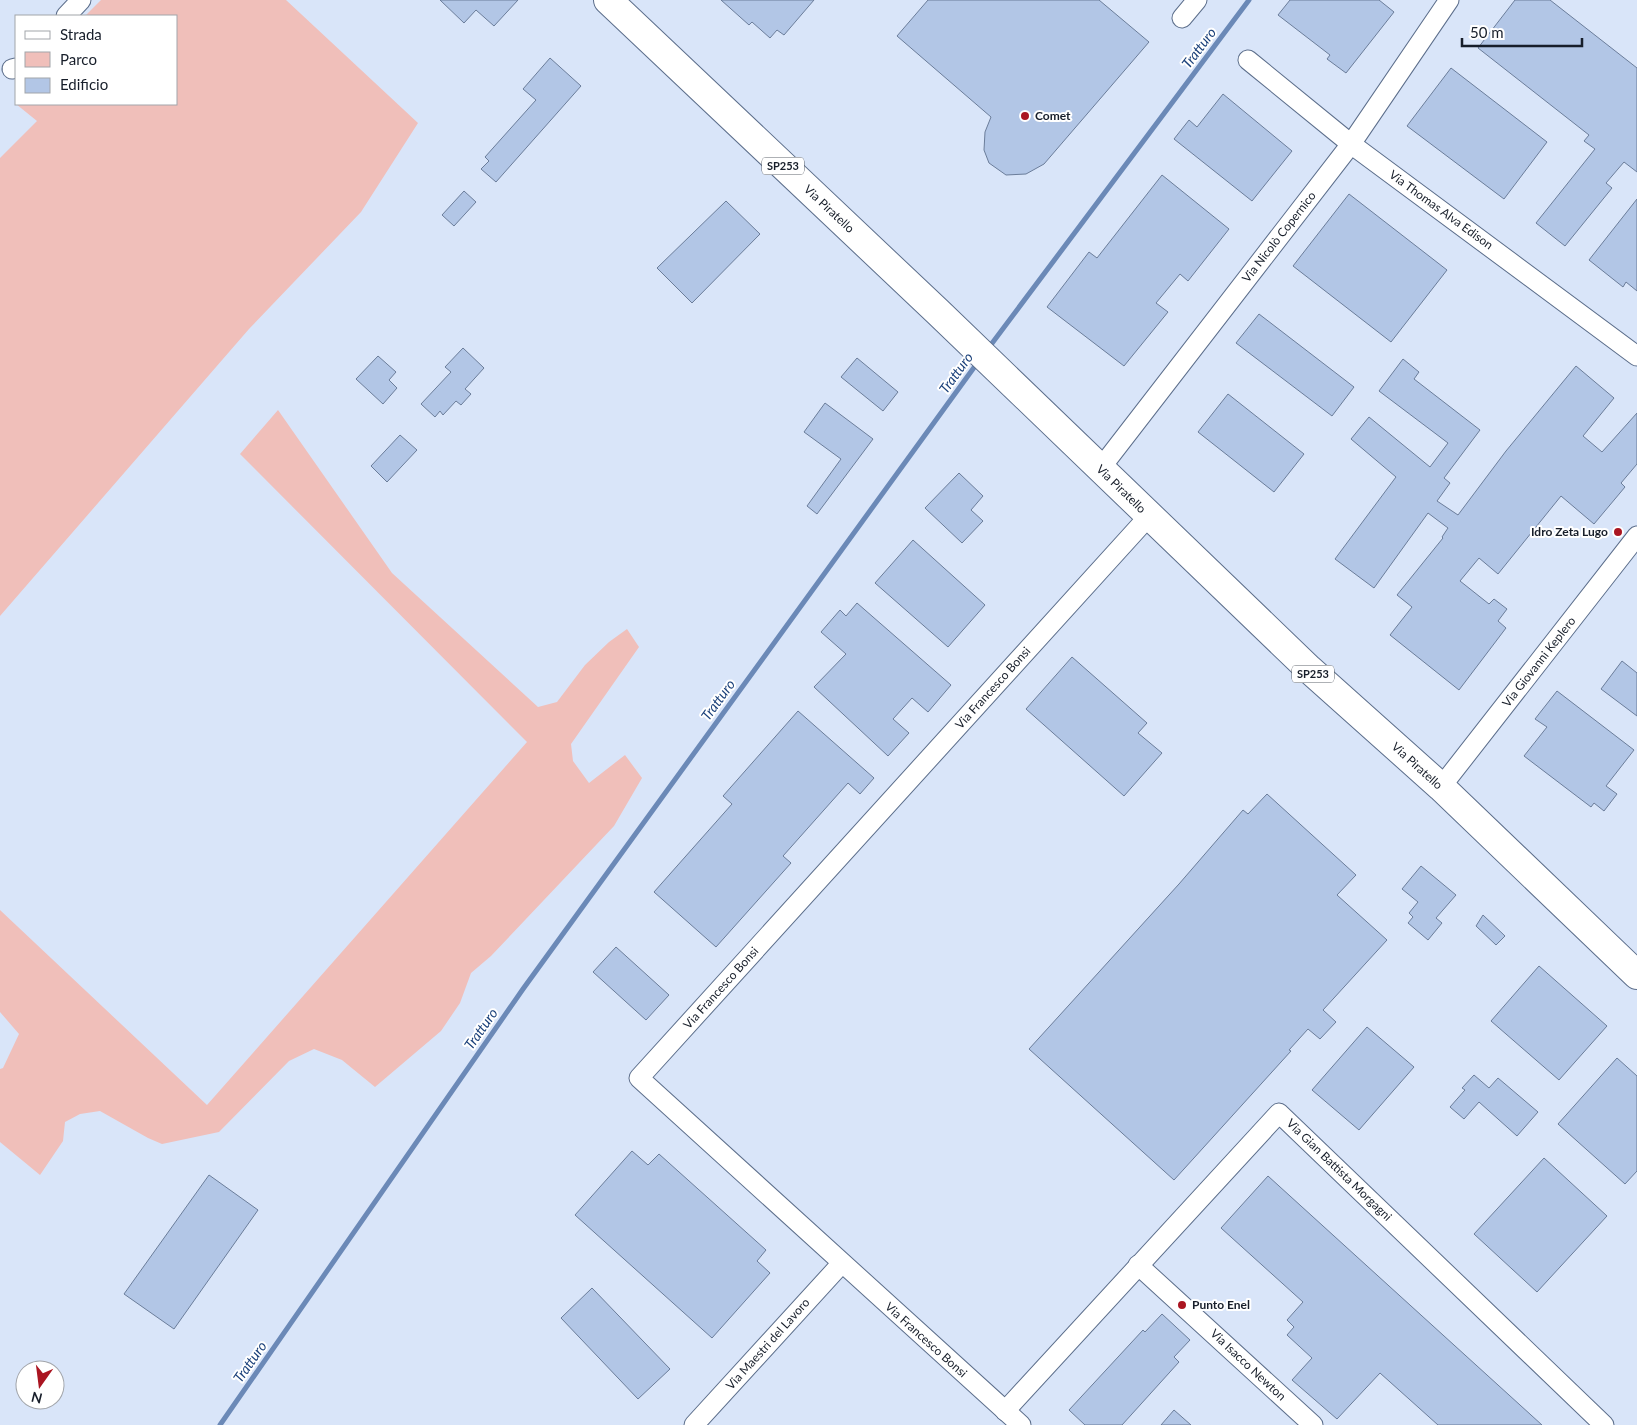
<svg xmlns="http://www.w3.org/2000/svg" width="1637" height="1425" viewBox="0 0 1637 1425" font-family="Lato,sans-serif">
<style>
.green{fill:#f0bfba}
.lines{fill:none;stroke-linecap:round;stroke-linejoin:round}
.stream{stroke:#6b89b7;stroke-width:5}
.building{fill:#b2c6e6;stroke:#6b7d9a}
.minor-casing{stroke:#5c6e8b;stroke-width:21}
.primary-casing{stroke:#5c6e8b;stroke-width:30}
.minor{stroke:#fff;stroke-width:19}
.primary{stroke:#fff;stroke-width:28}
.poi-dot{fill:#aa1521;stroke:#fff;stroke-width:2}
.labels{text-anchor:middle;stroke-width:4;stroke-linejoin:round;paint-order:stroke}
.shield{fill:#fff;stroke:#5d626a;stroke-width:1}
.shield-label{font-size:11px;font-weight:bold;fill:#171e2a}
.poi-label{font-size:12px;font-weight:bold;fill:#171e2a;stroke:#fff;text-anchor:start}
.street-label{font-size:12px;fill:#171e2a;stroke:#fff}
.water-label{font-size:14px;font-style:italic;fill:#1a407a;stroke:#fff}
</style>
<rect width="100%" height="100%" fill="#d9e5f9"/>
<g class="green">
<polygon points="101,0 286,0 418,123 361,212 249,329 0,616 0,158 37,121 16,104 176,104 176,16 85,16"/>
<polygon points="278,410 392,573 538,707 557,702 585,665 609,642 627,629 639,647 571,744 573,761 589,783 625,755 642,778 614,826 491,956 471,973 460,1003 441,1031 375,1087 342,1060 314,1049 289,1061 219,1132 162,1144 148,1138 100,1111 80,1114 65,1122 63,1141 40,1175 0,1142 0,1069 3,1068 19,1034 0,1012 0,910 207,1105 527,742 240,454"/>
</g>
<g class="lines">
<g class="stream">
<polyline points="987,350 1249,0"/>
<polyline points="220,1425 523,989 978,362"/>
</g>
</g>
<g class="building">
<polygon points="440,0 518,0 494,26 476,10 464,23"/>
<polygon points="721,0 814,0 784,35 777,30 770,38 752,22 749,25"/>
<polygon points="928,0 1099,0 1149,42 1044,164 1026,174 1006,175 989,163 984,150 985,132 991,117 897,36"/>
<polygon points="1290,0 1379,0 1394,12 1346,73 1327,59 1330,55 1278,15"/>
<polygon points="1515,0 1550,0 1637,68 1637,172 1624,162 1606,183 1612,188 1565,246 1536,223 1595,149 1584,141 1589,135 1478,48"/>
<polygon points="550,58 581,86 496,182 481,169 489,161 485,157 536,100 523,89"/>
<polygon points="1451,68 1547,142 1504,199 1407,126"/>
<polygon points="1223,94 1292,151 1252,201 1174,139 1189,120 1197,127"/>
<polygon points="1162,175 1229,229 1188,281 1180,274 1156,303 1168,312 1124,366 1047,307 1089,252 1097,258"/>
<polygon points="464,191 476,202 454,226 442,215"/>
<polygon points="1349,194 1447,270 1391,342 1293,266"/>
<polygon points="1637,199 1637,291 1626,282 1623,287 1589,260"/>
<polygon points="726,201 760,234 692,303 657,268"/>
<polygon points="1259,314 1354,387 1332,416 1236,343"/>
<polygon points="463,348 484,368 465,389 471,394 461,405 456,401 443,415 440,411 435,417 421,404 451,372 445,367"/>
<polygon points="378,356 396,372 389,380 397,388 383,404 356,379"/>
<polygon points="857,358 898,392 883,411 841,377"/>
<polygon points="1403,359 1419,372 1414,379 1480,430 1444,478 1450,483 1437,501 1458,515 1506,451 1576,366 1614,398 1583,436 1602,452 1637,413 1637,464 1621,483 1625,487 1594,524 1561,496 1498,574 1479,558 1460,581 1489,604 1494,599 1507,609 1498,621 1506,628 1459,690 1390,635 1412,607 1397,595 1443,538 1442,537 1448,528 1428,513 1374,588 1335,559 1396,477 1351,439 1369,417 1430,467 1448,443 1379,391"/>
<polygon points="1228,394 1304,454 1274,492 1198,432"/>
<polygon points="825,403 873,439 817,514 807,506 841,459 804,432"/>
<polygon points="400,435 417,450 387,482 371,466"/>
<polygon points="959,473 983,496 971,510 983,521 962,543 925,508"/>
<polygon points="913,540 985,605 948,647 875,583"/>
<polygon points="857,603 951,685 928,712 912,698 893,719 909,733 888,756 814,687 846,654 821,632 840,610 846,616"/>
<polygon points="1072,657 1147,723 1138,733 1162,753 1124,796 1026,709"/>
<polygon points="1622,661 1637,673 1637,716 1601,689"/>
<polygon points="1557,691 1634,750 1606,786 1617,794 1604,811 1594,803 1591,807 1524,756 1547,727 1535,719"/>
<polygon points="798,711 874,778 860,794 848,783 783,856 791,863 716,947 654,892 732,804 723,796"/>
<polygon points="1267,794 1356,875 1337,895 1387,940 1323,1010 1336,1022 1320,1039 1308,1029 1289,1050 1291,1051 1174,1180 1029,1049 1179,884 1243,810 1248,814"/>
<polygon points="1421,866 1456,895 1436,918 1442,923 1428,940 1408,923 1413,917 1409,913 1418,902 1402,889"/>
<polygon points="1483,915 1505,936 1496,945 1476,926"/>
<polygon points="616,947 669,995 646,1020 593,972"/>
<polygon points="1539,966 1607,1026 1559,1080 1491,1021"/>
<polygon points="1367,1027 1414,1067 1359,1130 1312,1090"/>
<polygon points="1617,1058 1637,1076 1637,1171 1625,1184 1558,1124"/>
<polygon points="1474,1075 1489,1088 1498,1078 1538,1112 1517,1136 1479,1102 1464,1119 1450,1107 1465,1090 1462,1088"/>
<polygon points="632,1151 648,1165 659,1154 766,1250 757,1261 770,1273 712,1338 575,1215"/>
<polygon points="1544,1158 1607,1216 1537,1292 1474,1234"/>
<polygon points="209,1175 258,1210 174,1329 124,1294"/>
<polygon points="1268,1176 1542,1425 1438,1425 1380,1373 1337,1419 1292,1380 1312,1358 1287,1335 1294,1327 1287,1320 1303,1302 1221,1228"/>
<polygon points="592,1288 670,1369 638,1399 561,1318"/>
<polygon points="1162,1314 1190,1340 1174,1357 1179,1362 1122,1425 1085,1425 1069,1410 1143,1330 1145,1332"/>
<polygon points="1174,1410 1191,1425 1161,1425"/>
</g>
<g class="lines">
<g class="minor-casing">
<g id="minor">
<polyline points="66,16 81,0"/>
<polyline points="1182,18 1197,0"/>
<polyline points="1248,60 1351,144 1637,356"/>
<polyline points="12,69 16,68"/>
<polyline points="1100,469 1351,144 1449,0"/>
<polyline points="1441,787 1637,536"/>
<polyline points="1138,1265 1313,1425"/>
<polyline points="1005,1411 1279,1113 1604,1425"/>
<polyline points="694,1425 842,1263"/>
<polyline points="1021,1425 639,1078 1149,516"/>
</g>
</g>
<g class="primary-casing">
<polyline id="primary" points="608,0 938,312 1309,669 1441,787 1637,975"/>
</g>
<use href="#minor" class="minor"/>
<use href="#primary" class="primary"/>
</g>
<g class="poi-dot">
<circle cx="1025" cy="116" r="5"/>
<circle cx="1618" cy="532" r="5"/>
<circle cx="1182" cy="1305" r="5"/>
</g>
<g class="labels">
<g class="shield">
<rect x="762" y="157.5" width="42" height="17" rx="4"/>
<rect x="1292" y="665.5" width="42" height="17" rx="4"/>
</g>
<g class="shield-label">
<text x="783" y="170">SP253</text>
<text x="1313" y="678">SP253</text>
</g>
<g class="poi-label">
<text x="1035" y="120">Comet</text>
<text x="1608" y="536" text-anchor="end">Idro Zeta Lugo</text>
<text x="1192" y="1309">Punto Enel</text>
</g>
<g class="street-label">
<text transform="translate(829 209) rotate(43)" y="4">Via Piratello</text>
<text transform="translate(1441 210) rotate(36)" y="4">Via Thomas Alva Edison</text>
<text transform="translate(1279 237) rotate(-52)" y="4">Via Nicolò Copernico</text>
<text transform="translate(1121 489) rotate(44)" y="4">Via Piratello</text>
<text transform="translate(1539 662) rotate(-52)" y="4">Via Giovanni Keplero</text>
<text transform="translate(993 688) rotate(-48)" y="4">Via Francesco Bonsi</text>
<text transform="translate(1417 766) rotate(42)" y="4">Via Piratello</text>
<text transform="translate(721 988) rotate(-48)" y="4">Via Francesco Bonsi</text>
<text transform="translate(1339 1170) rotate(44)" y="4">Via Gian Battista Morgagni</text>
<text transform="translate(926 1340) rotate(42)" y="4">Via Francesco Bonsi</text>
<text transform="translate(768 1344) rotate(-48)" y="4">Via Maestri del Lavoro</text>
<text transform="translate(1248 1365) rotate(43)" y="4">Via Isacco Newton</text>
</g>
<g class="water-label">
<text transform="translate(1199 48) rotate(-53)" y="5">Tratturo</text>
<text transform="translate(956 373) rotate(-54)" y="5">Tratturo</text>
<text transform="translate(718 700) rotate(-54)" y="5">Tratturo</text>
<text transform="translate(481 1029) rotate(-55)" y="5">Tratturo</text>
<text transform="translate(250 1362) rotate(-55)" y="5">Tratturo</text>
</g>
</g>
<rect x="15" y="15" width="162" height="90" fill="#ffffff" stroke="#a2a5aa"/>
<rect x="25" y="31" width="25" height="8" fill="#ffffff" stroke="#a2a5aa"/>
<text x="60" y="40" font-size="15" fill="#171e2a">Strada</text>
<rect x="25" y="52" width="25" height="15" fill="#f0bfba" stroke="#a2a5aa"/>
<text x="60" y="65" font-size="15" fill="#171e2a">Parco</text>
<rect x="25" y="78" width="25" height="15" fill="#b2c6e6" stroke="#a2a5aa"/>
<text x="60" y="90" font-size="15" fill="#171e2a">Edificio</text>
<g transform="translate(40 1385) rotate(194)"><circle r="24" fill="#ffffff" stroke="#a2a5aa"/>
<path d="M0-4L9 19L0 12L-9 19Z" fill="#aa1521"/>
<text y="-8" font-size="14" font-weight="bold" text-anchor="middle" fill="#171e2a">N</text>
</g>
<path d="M1462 38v8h120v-8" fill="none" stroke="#171e2a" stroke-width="2.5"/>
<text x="1470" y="38" font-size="15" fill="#171e2a" stroke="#ffffff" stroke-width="4" paint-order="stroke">50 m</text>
</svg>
